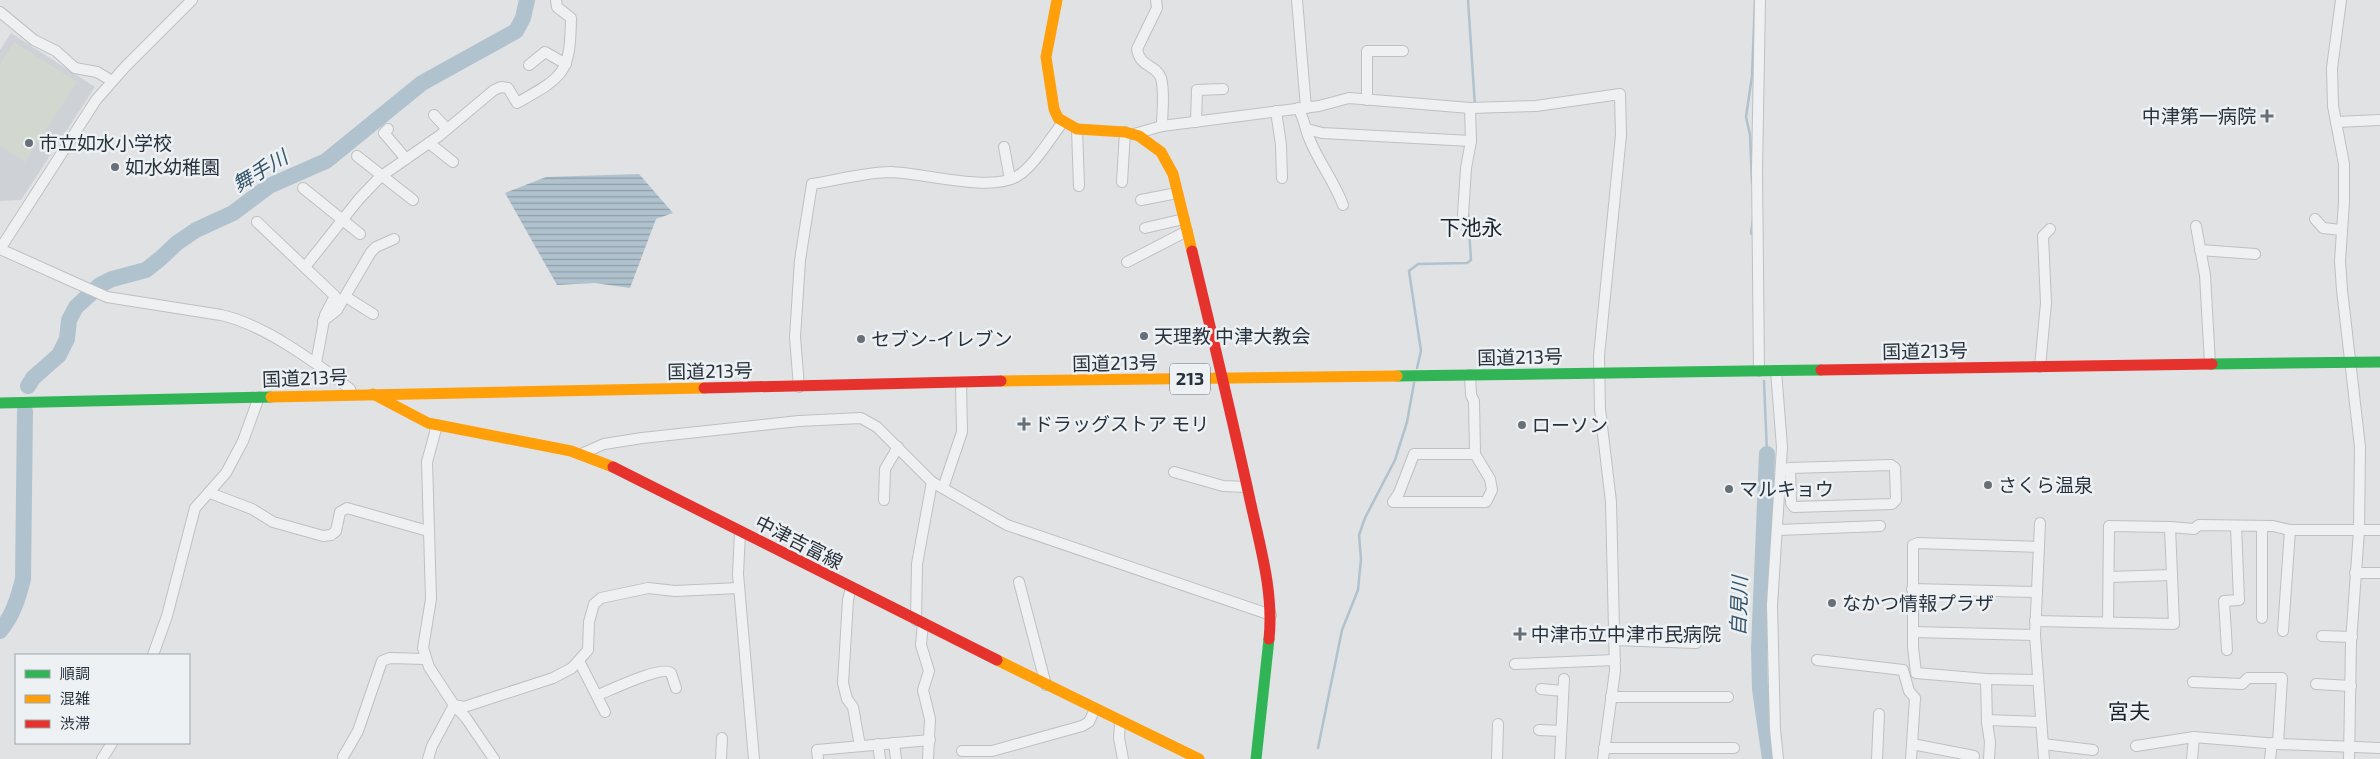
<svg xmlns="http://www.w3.org/2000/svg" width="2380" height="759" viewBox="0 0 2380 759" font-family="'Exo 2','Noto Sans JP',sans-serif">
<style>
.built{fill:#ced2d7}
.park{fill:#d2d8d0}
.water{fill:url(#water-rules)}
.lines{fill:none;stroke-linecap:round;stroke-linejoin:round}
.stream{stroke:#b0c2ce;stroke-width:2.5}
.river{stroke:#b0c2ce;stroke-width:16}
.street-casing{stroke:#bec0c2;stroke-width:12}
.street{stroke:#eff0f1;stroke-width:10}
.fast{stroke:#30b455;stroke-width:11}
.slow{stroke:#ff9f0a;stroke-width:11}
.jam{stroke:#e5322d;stroke-width:11}
.poi-dot{fill:#687077;stroke:#edf1f4;stroke-width:2}
.labels{text-anchor:middle;stroke-width:5;stroke-linejoin:round;paint-order:stroke}
.shield{fill:#edf1f4;stroke:#636b73;stroke-width:1}
.shield-label{font-size:18px;font-weight:bold;fill:#28323c}
.poi-label{font-size:19px;fill:#28323c;stroke:#edf1f4;text-anchor:start}
.street-label{font-size:19px;fill:#28323c;stroke:#edf1f4}
.water-label{font-size:20px;font-style:italic;fill:#36566c;stroke:#edf1f4}
.quarter-label{font-size:21px;fill:#1b232d;stroke:#edf1f4}
</style>
<defs>
<pattern id="water-rules" width="6" height="5" patternUnits="userSpaceOnUse" patternTransform="scale(1.25)"><rect width="6" height="5" fill="#b0c2ce"/><path d="M0 2.5h6" fill="none" stroke="#8f9ea8"/></pattern>
</defs>
<rect width="100%" height="100%" fill="#e0e2e4"/>
<polygon class="built" points="11,33 95,87 21,200 0,201 0,50"/>
<polygon class="park" points="14,42 77,82 25,162 0,146 0,64"/>
<polygon class="water" points="639,174 673,213 656,219 630,288 595,283 557,285 505,193 546,177"/>
<g class="lines">
<g class="stream">
<polyline points="1468,0 1475,106"/>
<polyline points="1752,183 1750,135 1746,117 1752,76 1755,0"/>
<polyline points="1753,220 1751,233 1754,236"/>
<polyline points="1417,368 1421,351 1409,271 1418,264 1467,263 1471,260 1468,213"/>
<polyline points="1764,381 1767,454"/>
<polyline points="1318,748 1342,630 1358,590 1361,559 1359,535 1365,518 1395,460 1407,422 1414,383"/>
</g>
<g class="river">
<polyline points="28,386 33,378 59,355 67,339 69,320 76,307 100,285 112,279 146,270 161,258 177,243 196,230 233,213 269,186 326,161 422,83 516,31 523,18 527,0"/>
<polyline points="1767,454 1759,648 1760,689 1770,759"/>
<path d="M0 631C13 615 18 599 23 579L25 411"/>
</g>
<g class="street-casing">
<g id="street">
<path d="M1156 0 1157 8 1137 49C1140 68 1156 64 1161 78 1165 92 1162 112 1162 126"/>
<polyline points="1297,0 1306,108"/>
<polyline points="2341,0 2332,68 2333,106 2344,164 2344,202 2340,261 2342,290 2360,447 2359,531 2351,642 2349,759"/>
<polyline points="0,12 34,40 56,51 75,68 97,72 112,81"/>
<polyline points="529,65 545,52 566,64"/>
<polyline points="1367,100 1367,51 1403,51"/>
<path d="M1298 108C1304 118 1305 128 1309 138 1318 161 1334 181 1343 205"/>
<polyline points="1276,111 1281,145 1282,178"/>
<polyline points="434,115 447,129"/>
<polyline points="1196,122 1197,90 1223,89"/>
<polyline points="2336,122 2380,120"/>
<polyline points="388,129 384,133 406,159"/>
<polyline points="1077,129 1079,186"/>
<polyline points="1307,129 1322,133 1471,141 1470,108"/>
<polyline points="1134,134 1162,126 1319,106 1349,98 1470,108 1536,106 1620,94 1621,135 1599,356 1600,409 1611,502 1615,671 1603,759"/>
<polyline points="429,143 453,162"/>
<polyline points="1004,147 1010,179"/>
<polyline points="357,156 413,200"/>
<polyline points="1122,182 1125,132"/>
<polyline points="303,188 360,234"/>
<polyline points="1141,200 1177,193"/>
<polyline points="1463,215 1466,168 1471,141"/>
<polyline points="2315,219 2323,228 2341,230"/>
<polyline points="257,222 335,296 325,315 316,363"/>
<polyline points="2196,226 2205,275 2210,364"/>
<polyline points="1145,228 1184,219"/>
<path d="M0 249 107 297 221 315C263 324 315 362 350 389L352 394"/>
<polyline points="0,249 96,100 125,67 192,0"/>
<polyline points="2200,250 2255,254"/>
<polyline points="1127,262 1187,231"/>
<path d="M305 267 359 199 380 177 439 136 494 90 501 87 508 88 517 103C565 76 570 73 571 18L557 7 556 0"/>
<polyline points="346,297 373,314"/>
<polyline points="323,321 337,310 371,252 376,247 394,239"/>
<polyline points="2040,367 2046,303 2043,236 2050,229"/>
<polyline points="1759,371 1757,170 1760,0"/>
<polyline points="1776,371 1782,447 1772,605 1775,729 1778,759"/>
<polyline points="1470,375 1471,395 1474,401 1475,454 1490,479 1492,490 1486,502 1393,502 1399,493 1414,454 1475,454"/>
<path d="M799 387 795 337 800 260 812 184C837 180 867 172 891 172 923 173 989 192 1016 177 1033 168 1051 137 1063 122"/>
<polyline points="437,425 427,462 431,599 423,648 429,667 454,705 464,707 553,678 572,668 588,650 589,622 594,604 601,598 648,588 675,591 739,588"/>
<polyline points="581,454 604,444 642,438 799,421 861,418 877,427 932,482 1007,525 1271,615"/>
<polyline points="1781,470 1790,468 1891,465 1895,468 1896,500 1892,504 1794,507 1791,503 1790,468"/>
<polyline points="1174,472 1223,486 1247,487"/>
<polyline points="943,488 962,432 961,383"/>
<polyline points="210,493 252,509 273,522 323,536 331,535 336,531 340,512 347,508 428,531"/>
<polyline points="884,500 885,469 898,447"/>
<polyline points="2040,523 2035,635 2044,759"/>
<polyline points="2170,527 2194,529 2199,525 2273,526 2290,530 2380,530"/>
<polyline points="1777,530 1880,526"/>
<polyline points="740,532 738,574 754,759"/>
<polyline points="2355,573 2380,573"/>
<polyline points="2109,577 2172,575"/>
<polyline points="1019,582 1046,685"/>
<polyline points="851,587 848,600 843,683 847,699 853,707 860,746"/>
<polyline points="1912,589 2037,592"/>
<polyline points="2262,618 2262,526"/>
<polyline points="916,620 917,564 932,482"/>
<polyline points="2035,621 2174,624 2170,527 2109,526 2108,623"/>
<polyline points="923,623 921,645 929,671 923,690 930,719 928,759"/>
<polyline points="2283,631 2290,530"/>
<polyline points="1913,632 2035,635"/>
<polyline points="2322,636 2352,637"/>
<polyline points="1614,640 1696,643"/>
<polyline points="2227,650 2224,601 2239,600 2236,526"/>
<polyline points="153,655 167,616 195,508 226,473 243,441 259,397"/>
<polyline points="1817,660 1903,670 1909,691 1915,698 1911,759"/>
<polyline points="579,661 605,712"/>
<polyline points="1515,664 1615,660"/>
<polyline points="1986,679 1987,723 1990,742 1989,759"/>
<polyline points="2036,680 1986,679 1916,673 1913,647 1913,545 1918,543 2039,547"/>
<polyline points="2193,682 2242,684 2248,678 2282,678 2278,744"/>
<polyline points="2316,684 2351,686"/>
<polyline points="1541,689 1563,691"/>
<path d="M598 695C611 690 662 665 671 673L676 688"/>
<polyline points="1611,697 1728,697"/>
<polyline points="1987,720 2041,722"/>
<polyline points="1120,722 1119,738 1123,759"/>
<polyline points="1539,730 1561,731"/>
<polyline points="894,743 896,759"/>
<polyline points="878,744 880,759"/>
<polyline points="1912,744 1974,756"/>
<polyline points="2043,744 2093,750"/>
<polyline points="2136,746 2194,737"/>
<polyline points="1604,748 1734,748"/>
<polyline points="962,751 992,751 1082,726 1089,722 1095,709"/>
<polyline points="343,757 358,731 382,661 390,658 425,659"/>
<polyline points="102,759 112,743"/>
<polyline points="428,759 432,746 454,705 466,718 494,759"/>
<polyline points="721,759 722,738"/>
<polyline points="818,759 817,750 930,740"/>
<polyline points="1497,759 1498,724"/>
<polyline points="1560,759 1564,679"/>
<polyline points="1877,759 1879,714"/>
<polyline points="2192,759 2194,737 2278,744 2380,748"/>
<polyline points="2270,759 2272,743"/>
</g>
</g>
<use href="#street" class="street"/>
<g class="fast">
<polyline points="2212,364 2380,362"/>
<polyline points="1397,376 1821,370"/>
<polyline points="0,403 271,397"/>
<polyline points="1256,759 1269,639"/>
</g>
<g class="slow">
<polyline points="1057,0 1046,57 1054,109 1058,118 1077,129 1125,132 1139,136 1161,152 1173,174 1192,251"/>
<polyline points="1001,381 1397,376"/>
<polyline points="373,394 428,423 571,451 613,467"/>
<polyline points="271,397 704,388"/>
<polyline points="997,660 1199,759"/>
</g>
<g class="jam">
<path d="M1192 251C1212 334 1232 417 1250 500 1260 546 1274 593 1269 639"/>
<polyline points="1821,370 2212,364"/>
<polyline points="704,388 1001,381"/>
<polyline points="613,467 997,660"/>
</g>
</g>
<g class="poi-dot">
<path d="M2264.5 108.5h5v5h5v5h-5v5h-5v-5h-5v-5h5z"/>
<circle cx="29" cy="143" r="5"/>
<circle cx="115" cy="167" r="5"/>
<circle cx="1144" cy="336" r="5"/>
<circle cx="861" cy="339" r="5"/>
<path d="M1021.5 416.5h5v5h5v5h-5v5h-5v-5h-5v-5h5z"/>
<circle cx="1522" cy="425" r="5"/>
<circle cx="1988" cy="485" r="5"/>
<circle cx="1729" cy="489" r="5"/>
<circle cx="1832" cy="603" r="5"/>
<path d="M1517.5 626.5h5v5h5v5h-5v5h-5v-5h-5v-5h5z"/>
</g>
<g class="labels">
<rect class="shield" x="1170" y="363.5" width="40" height="31" rx="4"/>
<g class="shield-label">
<text x="1190" y="385">213</text>
</g>
<g class="poi-label">
<text x="2256" y="123" text-anchor="end">中津第一病院</text>
<text x="39" y="150">市立如水小学校</text>
<text x="125" y="174">如水幼稚園</text>
<text x="1154" y="343">天理教 中津大教会</text>
<text x="871" y="346">セブン-イレブン</text>
<text x="1034" y="431">ドラッグストア モリ</text>
<text x="1532" y="432">ローソン</text>
<text x="1998" y="492">さくら温泉</text>
<text x="1739" y="496">マルキョウ</text>
<text x="1842" y="610">なかつ情報プラザ</text>
<text x="1531" y="641">中津市立中津市民病院</text>
</g>
<g class="street-label">
<text transform="translate(1925 351) rotate(-1)" y="7">国道213号</text>
<text transform="translate(1520 357) rotate(-1)" y="7">国道213号</text>
<text transform="translate(1115 363) rotate(-1)" y="7">国道213号</text>
<text transform="translate(710 371) rotate(-1)" y="7">国道213号</text>
<text transform="translate(305 378) rotate(-2)" y="7">国道213号</text>
<text transform="translate(799 542) rotate(27)" y="7">中津吉富線</text>
</g>
<g class="water-label">
<text transform="translate(260 171) rotate(-31)" y="7">舞手川</text>
<text transform="translate(1739 606) rotate(-88)" y="7">自見川</text>
</g>
<g class="quarter-label">
<text x="1471" y="235">下池永</text>
<text x="2129" y="719">宮夫</text>
</g>
</g>
<rect x="15" y="654" width="175" height="90" fill="#edf1f4" stroke="#9ea5aa"/>
<rect x="25" y="670" width="25" height="8" fill="#30b455" stroke="#9ea5aa"/>
<text x="60" y="679" font-size="15" fill="#28323c">順調</text>
<rect x="25" y="695" width="25" height="8" fill="#ff9f0a" stroke="#9ea5aa"/>
<text x="60" y="704" font-size="15" fill="#28323c">混雑</text>
<rect x="25" y="720" width="25" height="8" fill="#e5322d" stroke="#9ea5aa"/>
<text x="60" y="729" font-size="15" fill="#28323c">渋滞</text>
</svg>
